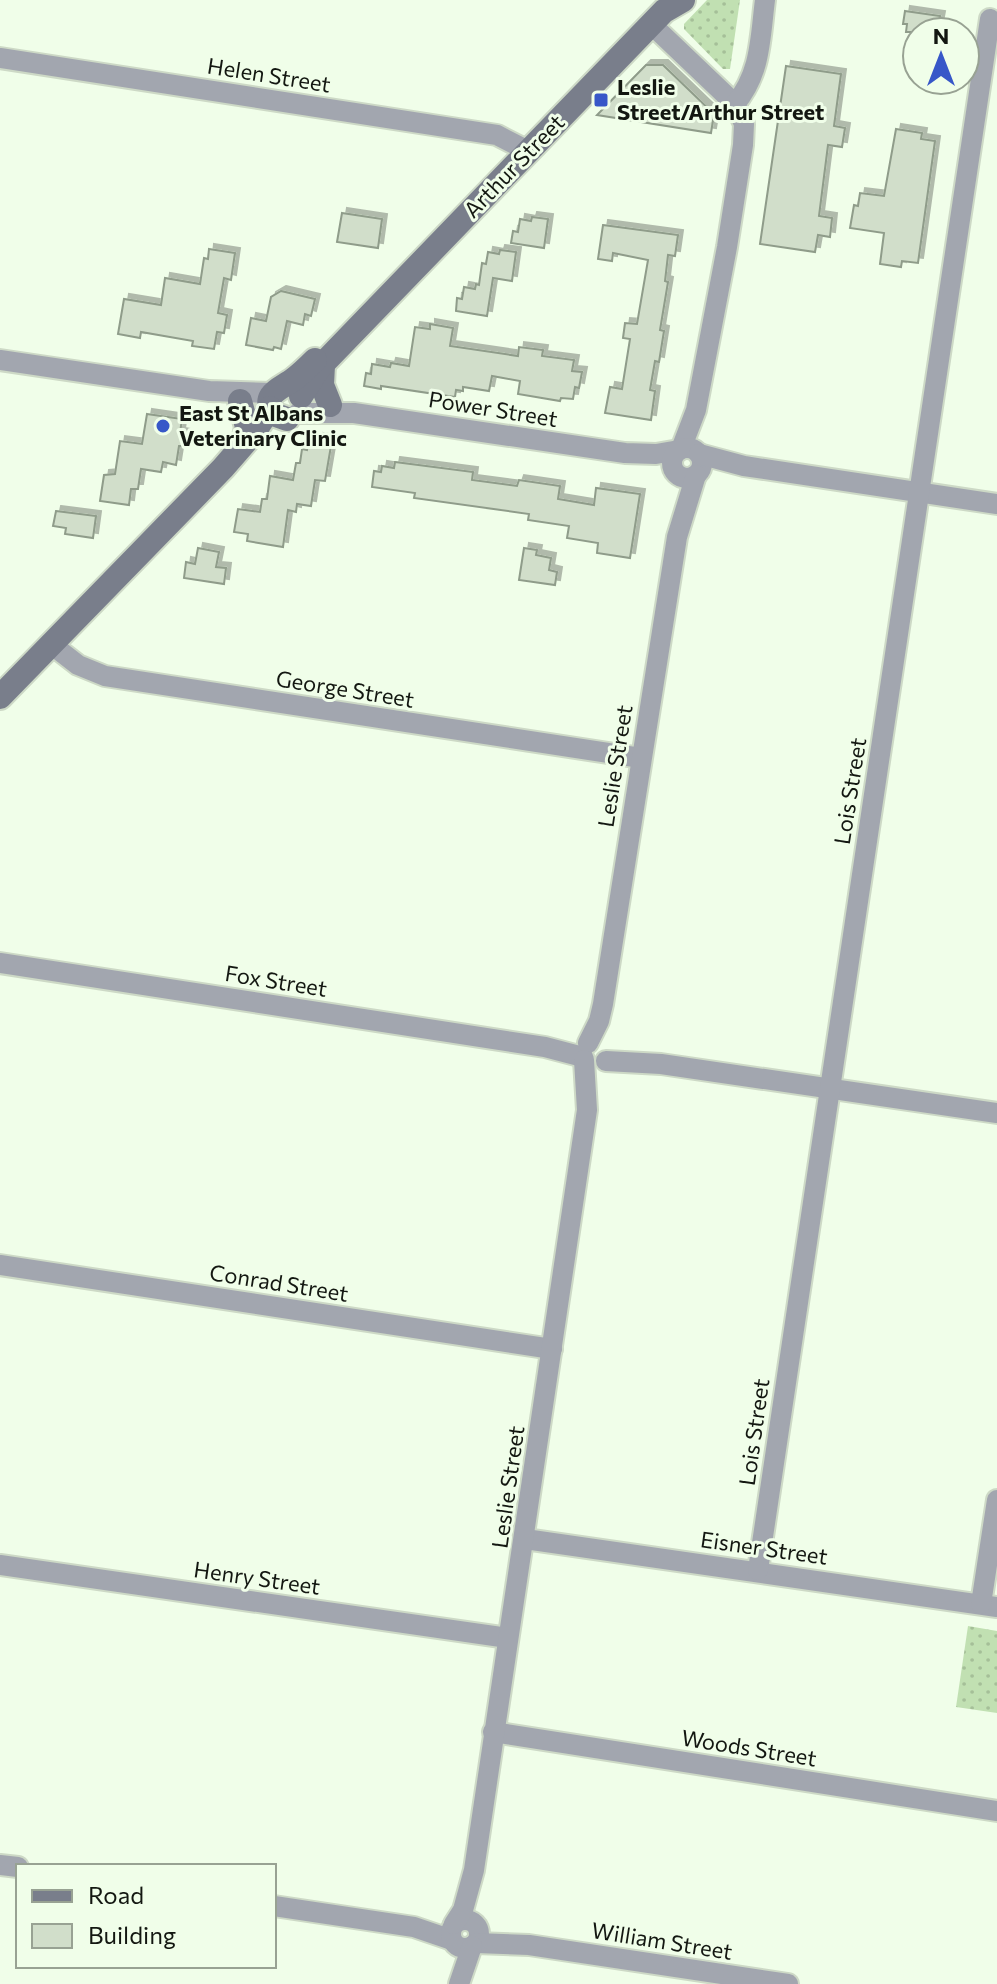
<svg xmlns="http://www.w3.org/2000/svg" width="997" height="1984" viewBox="0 0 997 1984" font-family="Commissioner,sans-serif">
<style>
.park{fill:url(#park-dots)}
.building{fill:#d1deca;stroke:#8f9c8a;stroke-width:2;filter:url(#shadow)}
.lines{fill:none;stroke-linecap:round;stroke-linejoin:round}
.street-casing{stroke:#cdd9c6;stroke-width:24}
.secondary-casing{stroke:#cdd9c6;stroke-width:28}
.street{stroke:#a2a6af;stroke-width:20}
.secondary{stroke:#797e8b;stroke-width:24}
.poi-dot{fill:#3757c8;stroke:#f0fee9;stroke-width:3}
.labels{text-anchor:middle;stroke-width:6;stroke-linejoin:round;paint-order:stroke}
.street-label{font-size:22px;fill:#131711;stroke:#f0fee9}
.poi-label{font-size:22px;font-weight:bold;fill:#131711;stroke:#f0fee9;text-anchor:start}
</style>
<defs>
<pattern id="park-dots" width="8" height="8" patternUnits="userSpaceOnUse" patternTransform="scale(2)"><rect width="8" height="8" fill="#c1e0b2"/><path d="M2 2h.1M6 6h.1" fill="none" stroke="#a5bf98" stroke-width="1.8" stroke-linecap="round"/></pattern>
<filter id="shadow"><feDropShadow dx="5" dy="-5" stdDeviation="0" flood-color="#0004"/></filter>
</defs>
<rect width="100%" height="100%" fill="#f0fee9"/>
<g class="park">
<polygon points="707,0 740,0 730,69 723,69 684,29 684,24"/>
<polygon points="968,1626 997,1631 997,1713 956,1707"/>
</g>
<g class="building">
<polygon points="905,11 940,16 937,32 906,32 907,24 903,24"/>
<polygon points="646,65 663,65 714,114 711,133 597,115"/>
<polygon points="786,66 841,74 834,126 845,128 842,147 828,145 819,216 832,218 830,237 818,235 815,252 760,244"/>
<polygon points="896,129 922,133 921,139 935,141 918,263 902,261 901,267 880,264 884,233 850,228 854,205 858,206 860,193 884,196"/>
<polygon points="342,213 382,219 378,248 337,242"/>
<polygon points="532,217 548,219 544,248 511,243 513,231 518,232 520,219 531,221"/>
<polygon points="603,225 678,235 675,256 668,255 665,281 668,282 660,330 664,331 659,362 655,361 650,390 655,391 651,420 605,413 610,387 622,389 630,339 623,338 625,323 637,324 648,260 613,253 612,261 598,259"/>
<polygon points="209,249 235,253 231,280 224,278 218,313 227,315 224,333 217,332 214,349 192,346 193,341 141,332 140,338 118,334 124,299 161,305 165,278 200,284 204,258 208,259"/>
<polygon points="500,250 516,252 512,281 493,278 487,316 456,311 457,298 462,299 464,287 475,289 476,284 479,285 482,263 486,264 488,252 499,254"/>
<polygon points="281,291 315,299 311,316 305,314 303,325 287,321 281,349 274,347 273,350 246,345 251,318 266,321 271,297"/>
<polygon points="430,324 453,328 450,346 518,356 519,347 543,350 542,356 574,360 572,371 582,372 579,388 575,387 573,399 561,398 560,401 518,394 520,381 492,376 489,391 463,387 463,391 456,390 455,397 381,386 381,389 364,386 366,373 371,374 372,364 390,367 391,363 409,366 415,327 430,329"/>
<polygon points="147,414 182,419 180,433 186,434 184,446 179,446 176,465 163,462 161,472 141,469 138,489 131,489 129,505 100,501 104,475 115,474 120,441 142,444"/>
<polygon points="318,438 332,440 325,481 315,480 311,506 297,504 296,512 288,510 283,547 247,541 248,534 234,532 238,509 260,512 262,499 267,499 270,476 293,480 296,463 300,463 302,449 307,450 308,442 317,444"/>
<polygon points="395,462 473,472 472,480 517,486 519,480 560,486 558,499 594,505 596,488 640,494 630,558 597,553 598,543 567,538 569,526 528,520 529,514 414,498 415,493 372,487 374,471 381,472 382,466 394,468"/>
<polygon points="56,511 96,516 93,538 65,534 66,528 53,526"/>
<polygon points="198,548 219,552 216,567 226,568 224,584 184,578 186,562 195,564"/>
<polygon points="524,548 537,550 536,555 551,558 549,570 557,572 555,585 519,580"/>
</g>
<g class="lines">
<g class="street-casing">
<g id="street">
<polyline points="651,24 735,104 744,124 743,145 727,247 696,410 681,449"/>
<polyline points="0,58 497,135 528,151"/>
<path d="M735 104C761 73 760 39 765 0"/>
<polyline points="0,360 209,391 272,393"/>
<polyline points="298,413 354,413 625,453 656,454 679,450"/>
<circle cx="687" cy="463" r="15"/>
<polyline points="699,454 744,466 997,504"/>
<polyline points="51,644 78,665 105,676 641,758"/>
<polyline points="0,963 545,1047 583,1057"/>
<polyline points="588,1043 599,1021 603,1004 677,537 696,475"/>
<polyline points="606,1061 661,1064 997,1113"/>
<polyline points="0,1265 552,1349"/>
<polyline points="525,1539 997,1607"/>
<polyline points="0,1565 508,1638"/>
<polyline points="758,1570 990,19"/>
<polyline points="981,1604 997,1500"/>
<polyline points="493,1732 997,1811"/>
<polyline points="0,1865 18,1867"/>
<polyline points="274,1906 414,1927 452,1940"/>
<circle cx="465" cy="1934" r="14"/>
<polyline points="454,1924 463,1910 474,1870 587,1110 584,1060"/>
<polyline points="476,1943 529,1945 788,1984"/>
<polyline points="459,1984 472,1946"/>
</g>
</g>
<g class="secondary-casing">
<g id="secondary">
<polyline points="323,365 322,385 330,405"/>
<polyline points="301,396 318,369 664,11 683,0"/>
<polyline points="240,401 247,427 244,442"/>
<path d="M287 419 273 414C261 393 281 389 294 379 302 373 308 367 315 360"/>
<polyline points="0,697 223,468 255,431 270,408"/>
</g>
</g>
<use href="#street" class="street"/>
<use href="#secondary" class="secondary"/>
</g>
<g class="poi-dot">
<rect x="593" y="92" width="16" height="16" rx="4"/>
<circle cx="163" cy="426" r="8"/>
</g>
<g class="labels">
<g class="street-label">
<text transform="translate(269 75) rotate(9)" y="8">Helen Street</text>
<text transform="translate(514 166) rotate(-46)" y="8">Arthur Street</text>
<text transform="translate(493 409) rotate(9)" y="8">Power Street</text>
<text transform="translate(345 689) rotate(9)" y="8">George Street</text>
<text transform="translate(615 766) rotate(-81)" y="8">Leslie Street</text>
<text transform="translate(850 791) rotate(-81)" y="8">Lois Street</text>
<text transform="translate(276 981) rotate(9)" y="8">Fox Street</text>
<text transform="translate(279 1283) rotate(9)" y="8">Conrad Street</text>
<text transform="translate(754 1432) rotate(-82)" y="8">Lois Street</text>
<text transform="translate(508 1487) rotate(-82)" y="8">Leslie Street</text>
<text transform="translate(764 1548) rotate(8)" y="8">Eisner Street</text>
<text transform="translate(257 1578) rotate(8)" y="8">Henry Street</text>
<text transform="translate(749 1748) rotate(9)" y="8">Woods Street</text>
<text transform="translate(662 1941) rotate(9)" y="8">William Street</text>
</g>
<g class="poi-label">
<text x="617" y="95">Leslie<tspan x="617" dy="25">Street/Arthur Street</tspan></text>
<text x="179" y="421">East St Albans<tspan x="179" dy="25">Veterinary Clinic</tspan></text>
</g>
</g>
<rect x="16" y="1864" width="260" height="104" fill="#f0fee9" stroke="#98a293" stroke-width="2"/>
<rect x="32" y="1890" width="40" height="12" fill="#797e8b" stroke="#98a293" stroke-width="2"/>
<text x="88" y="1904" font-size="24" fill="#131711">Road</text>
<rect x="32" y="1924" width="40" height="24" fill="#d1deca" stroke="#98a293" stroke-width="2"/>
<text x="88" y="1944" font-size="24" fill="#131711">Building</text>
<g transform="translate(941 56)"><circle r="38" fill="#f0fee9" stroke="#98a293" stroke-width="2"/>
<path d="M0-6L14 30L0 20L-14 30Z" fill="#3757c8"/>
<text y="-12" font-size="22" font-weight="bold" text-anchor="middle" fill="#131711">N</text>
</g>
</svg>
